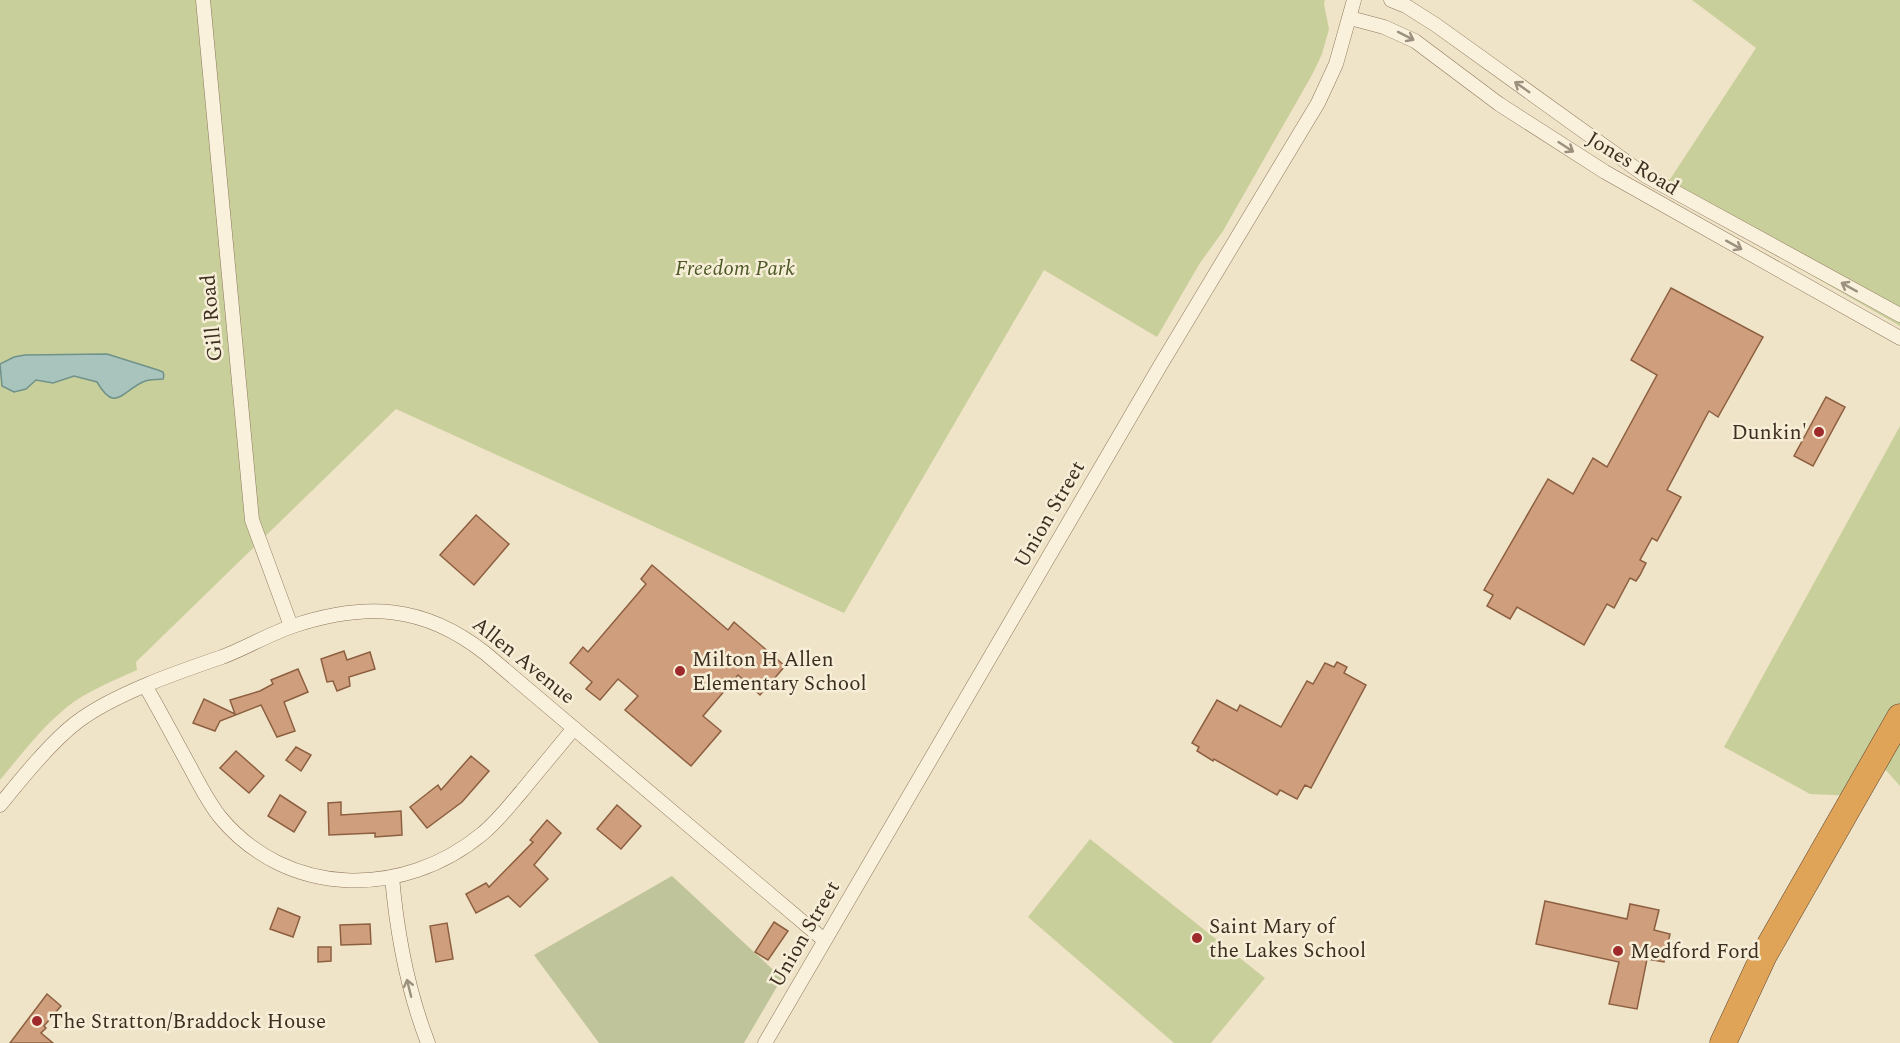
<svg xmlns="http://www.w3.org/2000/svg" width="1900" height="1043" viewBox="0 0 1900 1043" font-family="Spectral,serif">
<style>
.green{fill:#c9cf9b}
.cemetery{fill:#bfc49a}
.water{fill:#a9c4bc;stroke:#6f938a;stroke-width:1.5}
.building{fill:#cf9f7d;stroke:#8d5f41;stroke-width:1.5}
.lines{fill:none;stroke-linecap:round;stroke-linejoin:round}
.street-casing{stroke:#8d765c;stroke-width:15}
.highway-casing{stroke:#5b4430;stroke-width:27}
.street{stroke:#faf1dc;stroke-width:14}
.highway{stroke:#e0a458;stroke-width:26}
.oneway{stroke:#9c907e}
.poi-dot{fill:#9e2a2b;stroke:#f7eed8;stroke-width:2}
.labels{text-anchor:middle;stroke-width:5;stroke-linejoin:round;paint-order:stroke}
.street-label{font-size:21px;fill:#3d2e20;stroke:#f7eed8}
.park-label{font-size:21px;font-style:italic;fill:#4d5a26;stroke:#f7eed8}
.poi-label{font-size:21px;fill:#3d2e20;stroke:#f7eed8;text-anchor:start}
</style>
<rect width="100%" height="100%" fill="#f0e4c8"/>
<g class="green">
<path d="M0 0H1325L1324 4 1329 29 1322 54 1312 75 1223 231 1200 263 1157 337 1044 270 844 613 396 409 136 662 137 670C113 681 87 691 67 707 41 728 21 755 0 780Z"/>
<polygon points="1692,0 1900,0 1900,326 1663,190 1756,48"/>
<polygon points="1900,426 1900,786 1876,759 1855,796 1810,794 1724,747"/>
<polygon points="1090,839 1265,978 1211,1043 1174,1043 1028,917"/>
</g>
<polygon class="cemetery" points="672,876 782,978 744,1043 599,1043 534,955"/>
<path class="water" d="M107 354 158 370 163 372 164 376 163 379C156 380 149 379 143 382 121 392 115 413 97 382L74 376 53 383 36 380 26 389 14 392 2 386 0 364 14 357 25 355Z"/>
<g class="building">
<polygon points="1671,288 1763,337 1718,417 1709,411 1667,490 1681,497 1657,541 1652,538 1640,560 1646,563 1640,575 1636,581 1630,578 1614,608 1607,604 1584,645 1517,607 1510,619 1487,606 1493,595 1484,590 1548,479 1573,494 1593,458 1607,467 1657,375 1631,360"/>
<polygon points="1826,397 1845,407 1813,466 1794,456"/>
<polygon points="476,515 509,544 474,585 440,555"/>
<polygon points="652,565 728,630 734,622 785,666 760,695 738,675 703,716 721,731 691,766 625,710 638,696 618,679 600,700 586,689 592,682 570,663 583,647 588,652 646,584 641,579"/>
<polygon points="344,651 347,660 370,652 375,669 349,677 350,686 337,691 333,681 327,682 321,659"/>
<polygon points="1337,662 1347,667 1344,673 1366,685 1311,788 1305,785 1297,799 1280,790 1277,795 1214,759 1213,761 1197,751 1199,747 1192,743 1217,700 1237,711 1240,705 1281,727 1307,681 1313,684 1325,663 1334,667"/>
<polygon points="298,669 308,692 284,702 295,731 277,737 261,705 220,721 215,731 193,723 204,699 235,714 230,700 260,691 273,684 271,680"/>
<polygon points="296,747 311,755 301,771 286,760"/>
<polygon points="236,751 264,776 249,793 220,768"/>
<polygon points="471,756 489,771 462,802 427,828 410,807 438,785 441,790"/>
<polygon points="280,795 306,812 294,832 268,816"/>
<polygon points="341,802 341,815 401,811 402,835 375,837 375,833 329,835 328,803"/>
<polygon points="617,805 641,826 621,849 597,829"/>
<polygon points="547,820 561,833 534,865 548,879 520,907 508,896 476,913 466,894 486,883 489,887 533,842 530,840"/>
<polygon points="1545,901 1627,919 1630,904 1659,910 1654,930 1670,934 1664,962 1647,959 1637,1009 1609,1004 1619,962 1536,944"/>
<polygon points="278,908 300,917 293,937 270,929"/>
<polygon points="774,922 788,931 768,960 755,952"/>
<polygon points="447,923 453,959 436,962 430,926"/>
<polygon points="370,924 371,944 341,945 340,925"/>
<polygon points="318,947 331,947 331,961 318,962"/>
<polygon points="47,994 61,1006 44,1026 46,1028 41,1033 53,1043 10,1043"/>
</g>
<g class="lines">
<g class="street-casing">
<g id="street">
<polyline points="203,0 252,520 291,626"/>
<polyline points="1391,0 1406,6 1436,25 1646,176 1900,315"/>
<polyline points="1350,18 1384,27 1415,41 1499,104 1605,172 1900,338"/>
<path d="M146 687C161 713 175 740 190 767 199 784 208 802 220 817 287 898 403 899 482 834 497 822 509 806 522 791 539 770 557 749 574 728"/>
<path d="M0 805C21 779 51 742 77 722 114 694 178 672 222 657 246 648 269 634 293 626 366 602 424 605 485 653L824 940"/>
<path d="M392 877C397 934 407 989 428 1043"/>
<polyline points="765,1043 1160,366 1318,103 1336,64 1354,0"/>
</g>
</g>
<g class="highway-casing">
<polyline id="highway" points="1723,1043 1764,955 1900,717"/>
</g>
<use href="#street" class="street"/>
<use href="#highway" class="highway"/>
</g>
<defs><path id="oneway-shaft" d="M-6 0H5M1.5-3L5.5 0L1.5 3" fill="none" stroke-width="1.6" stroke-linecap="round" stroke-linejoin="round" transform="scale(1.5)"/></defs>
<g class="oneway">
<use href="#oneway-shaft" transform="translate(1406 36) rotate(27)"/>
<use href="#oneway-shaft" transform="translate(1522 87) rotate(-145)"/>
<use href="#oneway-shaft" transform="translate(1566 147) rotate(33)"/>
<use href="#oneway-shaft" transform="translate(1734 245) rotate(29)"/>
<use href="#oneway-shaft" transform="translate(1849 287) rotate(-151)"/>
<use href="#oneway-shaft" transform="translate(409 988) rotate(-104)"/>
</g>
<g class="poi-dot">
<circle cx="1819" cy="432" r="6"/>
<circle cx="680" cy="671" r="6"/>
<circle cx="1197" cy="938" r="6"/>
<circle cx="1618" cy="951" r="6"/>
<circle cx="37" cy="1021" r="6"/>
</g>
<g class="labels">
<g class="street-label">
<text transform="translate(1633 163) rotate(31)" y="7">Jones Road</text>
<text transform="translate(211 318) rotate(-95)" y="7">Gill Road</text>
<text transform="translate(1049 514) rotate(-60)" y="7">Union Street</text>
<text transform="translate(524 660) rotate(39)" y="7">Allen Avenue</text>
<text transform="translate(804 934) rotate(-60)" y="7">Union Street</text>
</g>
<g class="park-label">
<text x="735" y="275">Freedom Park</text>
</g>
<g class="poi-label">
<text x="1807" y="439" text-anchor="end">Dunkin'</text>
<text x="692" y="666">Milton H Allen<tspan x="692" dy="24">Elementary School</tspan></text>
<text x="1209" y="933">Saint Mary of<tspan x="1209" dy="24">the Lakes School</tspan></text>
<text x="1630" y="958">Medford Ford</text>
<text x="49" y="1028">The Stratton/Braddock House</text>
</g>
</g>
</svg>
